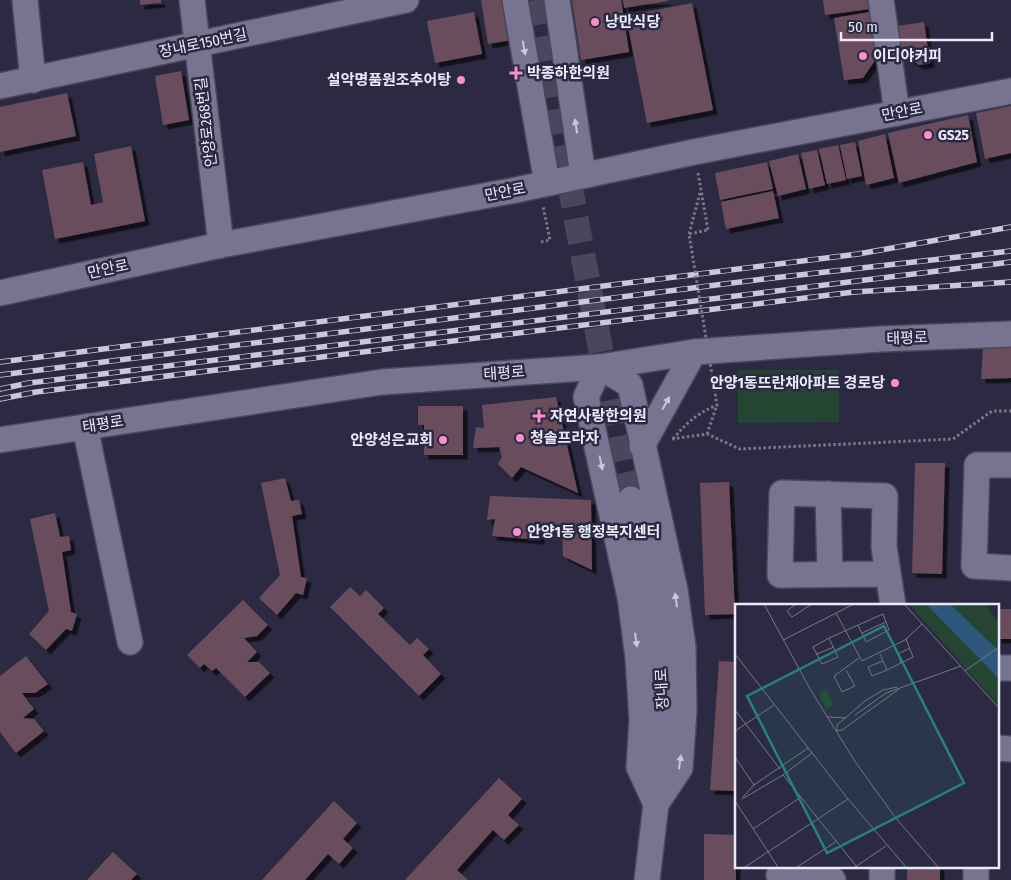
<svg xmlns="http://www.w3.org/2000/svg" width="1011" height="880" viewBox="0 0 1011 880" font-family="'Fira Sans Condensed','Noto Sans KR',sans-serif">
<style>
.green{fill:#244531}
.building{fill:#694d5c;filter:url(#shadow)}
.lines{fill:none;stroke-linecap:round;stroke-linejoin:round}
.minor-tunnel{stroke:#48475e;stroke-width:25;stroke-dasharray:25 12;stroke-linecap:butt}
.minor-casing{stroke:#48465a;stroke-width:28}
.path{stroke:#79788c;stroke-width:3;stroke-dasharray:2.5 2.5;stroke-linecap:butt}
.minor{stroke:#767491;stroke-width:25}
.rail-casing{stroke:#c9c9da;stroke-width:5.5}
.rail{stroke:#2c2a42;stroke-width:4;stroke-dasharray:11;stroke-linecap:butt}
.path-bridge{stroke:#79788c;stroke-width:3;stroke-dasharray:2.5 2.5;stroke-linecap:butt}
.oneway{fill:#c7c7da}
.poi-dot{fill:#f990ca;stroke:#2c2a42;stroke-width:2}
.labels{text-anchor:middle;stroke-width:5;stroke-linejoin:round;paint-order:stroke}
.poi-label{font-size:15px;font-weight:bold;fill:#eaeafa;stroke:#2c2a42;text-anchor:start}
.street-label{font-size:15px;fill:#eaeafa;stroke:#2c2a42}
.inset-road{fill:none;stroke:#78778c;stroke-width:1}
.view{fill:#25827c;fill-opacity:0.15;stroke:#25827c;stroke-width:2.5}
.inset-edge{fill:none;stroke:#eaeafa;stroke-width:2.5}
</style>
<defs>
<filter id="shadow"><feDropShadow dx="4.5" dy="4.5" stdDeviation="0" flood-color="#0009"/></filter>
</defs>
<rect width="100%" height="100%" fill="#2c2a42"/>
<polygon class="green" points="738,370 839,370 839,422 738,423"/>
<g class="building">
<polygon points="140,0 161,0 161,3 140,5"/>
<polygon points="481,0 506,0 512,40 488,44"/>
<polygon points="572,0 621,0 629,52 581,60"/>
<polygon points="623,0 668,0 668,1 624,8"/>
<polygon points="823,0 868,0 870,9 825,15"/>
<polygon points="692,3 713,110 647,123 626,16"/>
<polygon points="474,12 482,54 435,63 427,21"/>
<polygon points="870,12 876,59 863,78 844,80 834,18"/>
<polygon points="924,22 930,63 919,65 901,53 897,26"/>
<polygon points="181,71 189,120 163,125 155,76"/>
<polygon points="67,93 76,136 0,152 0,107"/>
<polygon points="1011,106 1011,153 985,159 976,113"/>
<polygon points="968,115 977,162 899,183 888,133"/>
<polygon points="885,134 894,178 866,185 858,141"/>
<polygon points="855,142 862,176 847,179 840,145"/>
<polygon points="838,145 846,180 827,184 819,149"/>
<polygon points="131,146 145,221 55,239 42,170 83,162 91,205 103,202 94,154"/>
<polygon points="817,150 825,185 809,189 801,153"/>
<polygon points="798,154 806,189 778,196 769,161"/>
<polygon points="767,162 773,189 720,200 715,173"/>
<polygon points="773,191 779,218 726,229 721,202"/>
<polygon points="983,347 1011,347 1011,378 981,379"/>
<polygon points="556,397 578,493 521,467 512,478 498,464 502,457 499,447 473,448 476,427 484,428 482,405"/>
<polygon points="418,406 463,406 463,455 424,455 424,425 418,425"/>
<polygon points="915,463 945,463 942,574 912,573"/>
<polygon points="285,478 291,501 299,500 302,514 292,516 301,577 307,578 303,595 296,593 277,615 259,598 280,575 261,483"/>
<polygon points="729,482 735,614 705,615 700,483"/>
<polygon points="490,496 591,500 592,570 563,556 562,528 541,527 540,540 492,536 495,519 487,520"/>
<polygon points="55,513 60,537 69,536 71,550 62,552 71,612 77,614 72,631 66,629 46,650 29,634 49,611 30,519"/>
<polygon points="350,587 360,596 366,590 384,608 378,614 410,645 417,638 429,649 423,655 441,674 419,696 330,607"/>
<polygon points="243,600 268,625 257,636 244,638 257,652 247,662 259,662 270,673 245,697 216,668 212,671 204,664 200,668 187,655"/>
<rect x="997" y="609" width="14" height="30"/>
<polygon points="26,656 48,684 35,693 22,693 34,709 23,718 34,719 44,731 16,753 0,732 0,676"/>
<polygon points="719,661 736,662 736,791 710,790"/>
<polygon points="499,778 522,799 508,815 519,825 504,840 493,830 457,870 468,880 405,880"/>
<polygon points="334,801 357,823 343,839 353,848 339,864 328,854 305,880 262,880"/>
<polygon points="704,834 736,835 736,880 704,880"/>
<polygon points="113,852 137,874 131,880 87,880"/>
<rect x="907" y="866" width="33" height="14"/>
</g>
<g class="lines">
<polyline class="minor-tunnel" points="535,0 609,394 631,499"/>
<g class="minor-casing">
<g id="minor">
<polyline points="25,0 33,80"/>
<polyline points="192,0 221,245"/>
<polyline points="515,0 547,183"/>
<polyline points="557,0 583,175"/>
<polyline points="881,0 897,113"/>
<polyline points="0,86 406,0"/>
<polyline points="0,293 221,245 516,190 694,152 1011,91"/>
<polyline points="600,367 630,385 675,590 683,647 684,711 680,768 656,804"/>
<polyline points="600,367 586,397 630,597 638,658 642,720 639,767 656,804"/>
<polyline points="85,427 130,642"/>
<polyline points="0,440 382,382 600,367 694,352 881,339 1011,334"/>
<polyline points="642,446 694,352"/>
<polyline points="1011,465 977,465 974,566 1011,568"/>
<polyline points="828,494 830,574"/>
<polyline points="631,499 650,590 661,650 664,715 656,804 647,880"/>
<polyline points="888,574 780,575 782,493 885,496 884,547 893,605"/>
<polyline points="997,668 1011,668"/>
<polyline points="997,748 1011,749"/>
<polyline points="882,866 882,880"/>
<polyline points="779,875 833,880"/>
<polyline points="976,880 976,866"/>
</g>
</g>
<g class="path">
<polyline points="698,173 708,230"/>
<polyline points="689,234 700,193"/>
<polyline points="541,242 550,240 543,206"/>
<polyline points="707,434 717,405"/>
<polyline points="672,439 707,434 740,449 953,439 992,411 1011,411"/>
</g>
<use href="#minor" class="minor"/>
<g class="rail-casing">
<g id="rail">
<polyline points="0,362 858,254 1011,227"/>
<polyline points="0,375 764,279 1011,251"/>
<polyline points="0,389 29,383 1011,262"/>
<polyline points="0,399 36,392 854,292 1011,282"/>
</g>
</g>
<use href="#rail" class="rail"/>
<path class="path-bridge" d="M673 439C686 423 698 413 717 405L689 234 708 230"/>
</g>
<defs><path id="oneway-solid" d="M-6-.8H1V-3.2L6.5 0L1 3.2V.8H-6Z" transform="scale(1.25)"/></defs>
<g class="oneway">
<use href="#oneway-solid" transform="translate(524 48) rotate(80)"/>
<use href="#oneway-solid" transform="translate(576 126) rotate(-99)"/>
<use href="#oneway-solid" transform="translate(666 403) rotate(-61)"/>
<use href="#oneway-solid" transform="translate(601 463) rotate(78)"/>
<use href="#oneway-solid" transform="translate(676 600) rotate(-98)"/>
<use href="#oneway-solid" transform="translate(636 640) rotate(82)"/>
<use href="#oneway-solid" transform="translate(680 762) rotate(-82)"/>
</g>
<g class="poi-dot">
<circle cx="595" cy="22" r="5"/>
<circle cx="863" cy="56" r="5"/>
<path d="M513.5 65.5h5v5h5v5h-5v5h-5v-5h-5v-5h5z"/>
<circle cx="461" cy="80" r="5"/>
<circle cx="928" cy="135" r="5"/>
<circle cx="895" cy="383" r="5"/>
<path d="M536.5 408.5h5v5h5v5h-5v5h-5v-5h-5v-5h5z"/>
<circle cx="520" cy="438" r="5"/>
<circle cx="443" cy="440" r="5"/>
<circle cx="517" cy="532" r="5"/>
</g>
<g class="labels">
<g class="poi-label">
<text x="605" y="27">낭만식당</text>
<text x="873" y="61">이디야커피</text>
<text x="527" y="78">박종하한의원</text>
<text x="451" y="85" text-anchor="end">설악명품원조추어탕</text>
<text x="938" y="140">GS25</text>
<text x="885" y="388" text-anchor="end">안양1동뜨란채아파트 경로당</text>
<text x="550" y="421">자연사랑한의원</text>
<text x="530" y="443">청솔프라자</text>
<text x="433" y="445" text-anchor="end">안양성은교회</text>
<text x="527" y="537">안양1동 행정복지센터</text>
</g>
<g class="street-label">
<text transform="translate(203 43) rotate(-12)" y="5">장내로150번길</text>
<text transform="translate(902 112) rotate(-11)" y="5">만안로</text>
<text transform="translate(206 122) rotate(-97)" y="5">안양로268번길</text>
<text transform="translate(505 192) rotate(-11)" y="5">만안로</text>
<text transform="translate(108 269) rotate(-12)" y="5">만안로</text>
<text transform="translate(907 338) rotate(-2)" y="5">태평로</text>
<text transform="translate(504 373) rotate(-4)" y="5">태평로</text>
<text transform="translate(103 424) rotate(-9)" y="5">태평로</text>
<text transform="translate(662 689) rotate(-93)" y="5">장내로</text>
</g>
</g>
<g transform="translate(735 604)">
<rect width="264" height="264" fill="#2c2a42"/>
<path d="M174 0H191L264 75V102ZM215 0H249L264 18V47ZM91 85 99 101 91 105 83 89Z" fill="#244531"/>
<path d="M191 0H215L264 47V75Z" fill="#2f567b"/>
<path class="inset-road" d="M29 0 75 85 121 159 160 213 203 263M61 0 52 7 57 13 77 0M169 0 264 104M101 9 127 57 170 36 187 20M127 29 151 18M94 34 103 53 87 60 78 43 94 34 148 10 154 26 131 38 123 21M48 36 119 0M0 50 113 195 171 263M82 50 99 43M145 50 148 57 152 66 137 72 133 63 148 57M166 59 163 50 175 44M111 66 120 82 107 88 99 72 124 54M152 66 178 53 171 35M230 67 264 43M0 106 45 165M120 111 151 89 226 62M92 113 111 114M0 127 39 101M102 127V121L130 97 148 86 162 83M102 127 107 126 164 85M0 153 19 181M48 171 122 263M8 193 19 181 73 144M7 195 48 171 77 149M0 197 43 263M18 225 66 193M10 263 113 195M62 263 102 237M120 263 151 242"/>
<path class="view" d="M149 22 229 179 92 249 12 92Z"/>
<rect width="264" height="264" class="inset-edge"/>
</g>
<path d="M841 32v8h151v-8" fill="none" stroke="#eaeafa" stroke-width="2.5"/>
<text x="848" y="32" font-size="15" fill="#eaeafa" stroke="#2c2a42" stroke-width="4" paint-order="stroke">50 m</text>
</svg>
